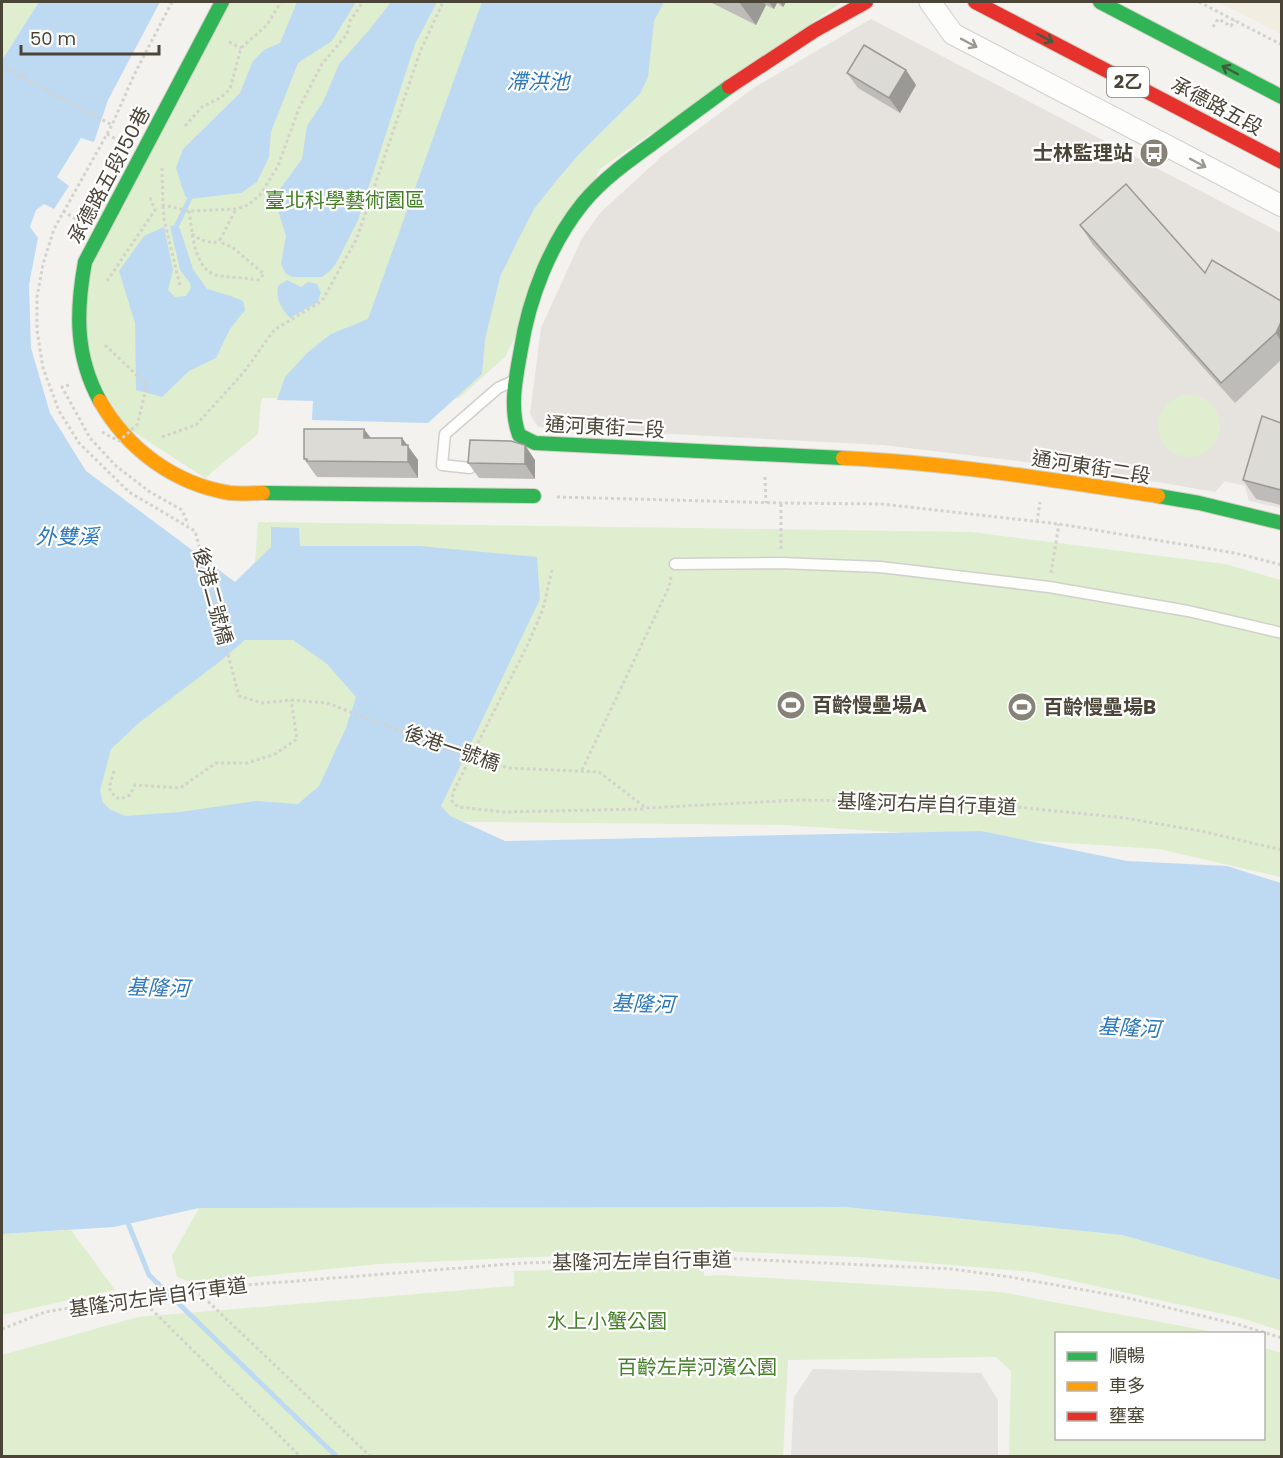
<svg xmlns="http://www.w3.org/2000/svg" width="1283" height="1458" viewBox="0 0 1283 1458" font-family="Poppins,'Noto Sans TC',sans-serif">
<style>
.industrial{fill:#e6e2dd}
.education{fill:#f1ede0}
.green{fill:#dfeece}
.parking{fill:#e5e3df}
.water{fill:#bedaf2;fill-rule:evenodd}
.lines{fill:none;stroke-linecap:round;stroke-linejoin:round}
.stream{stroke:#bedaf2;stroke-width:5}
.lane-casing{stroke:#d1d0cb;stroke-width:13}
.street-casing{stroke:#d1d0cb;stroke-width:23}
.fast-casing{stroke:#d3d0c5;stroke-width:16}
.slow-casing{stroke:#d3d0c5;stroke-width:16}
.jam-casing{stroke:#d3d0c5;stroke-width:16}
.path{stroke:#d3d2cc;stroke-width:3;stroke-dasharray:3 3;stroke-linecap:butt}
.lane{stroke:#fdfdfc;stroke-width:10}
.street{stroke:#fdfdfc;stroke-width:21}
.fast{stroke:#30b455;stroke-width:14}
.slow{stroke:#ff9f0a;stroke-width:14}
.jam{stroke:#e5322d;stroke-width:14}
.path-bridge{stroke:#d3d2cc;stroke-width:3;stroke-dasharray:3 3;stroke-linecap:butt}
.wall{fill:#bebcb8}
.shaded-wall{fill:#9b9996}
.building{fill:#dddbd6;stroke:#9b9996;stroke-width:1.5}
.oneway{stroke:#465b3e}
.oneway2{stroke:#9b9890}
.labels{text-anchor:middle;stroke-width:4.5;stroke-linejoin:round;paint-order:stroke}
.shield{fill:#fff;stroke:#817d74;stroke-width:1.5}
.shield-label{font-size:18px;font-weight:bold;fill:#4b4538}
.street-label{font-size:20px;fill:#4b4538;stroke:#fff}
.poi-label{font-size:20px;font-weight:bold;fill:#4b4538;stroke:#fff;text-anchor:start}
.park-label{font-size:20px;fill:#458028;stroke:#fff}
.water-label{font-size:21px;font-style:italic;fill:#2c78bc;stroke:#fff}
</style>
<rect width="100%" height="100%" fill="#f3f2ee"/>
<polygon class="industrial" points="871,19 1281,233 1281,508 1249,501 1245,486 1225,481 1215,492 1076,468 883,445 538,427 530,414 541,328 582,238 601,212 662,156 755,87"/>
<polygon class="education" points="1218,2 1281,2 1281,34"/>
<g class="green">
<polygon points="2,2 39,2 2,60"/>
<polygon points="227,2 842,2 600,169 505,357 459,398 263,398 261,402 258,434 205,478 126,427 93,373 82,308 93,253"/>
<circle cx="1189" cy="426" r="31"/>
<polygon points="258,522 971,532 1225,564 1281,580 1281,877 1159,849 784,825 102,818 98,779 107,737 253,592"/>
<polygon points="845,1207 1122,1235 1281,1280 1281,1331 1245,1319 1032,1272 858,1257 697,1250 378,1264 194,1283 177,1277 172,1256 199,1208"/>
<polygon points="71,1230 115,1290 2,1315 2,1234"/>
<polygon points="700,1267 701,1270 704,1270 704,1276 720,1275 1000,1292 1219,1333 1056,1334 1056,1438 1264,1438 1264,1348 1281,1353 1281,1456 1009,1456 1011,1371 996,1357 788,1360 783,1456 2,1456 2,1355 138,1317 514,1286 514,1271"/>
</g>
<polygon class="parking" points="813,1369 981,1373 998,1400 998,1456 791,1456 794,1397"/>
<g class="water">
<path d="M39 2H160L108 100 94 142 81 138 57 177 69 186 54 209 44 204 36 210 30 227 38 238 29 285 31 348 50 413 86 471 235 582 271 547V527L299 528 300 546H420L537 557 540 599 441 806 450 816 505 841 981 831 1127 861 1227 866 1281 883V1280L1122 1235 845 1207 199 1208 114 1227 2 1234V60ZM245 640H293L327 664 356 697 346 728 319 786 298 804 256 801 180 812 126 816 111 810 103 803 100 791 111 749 140 722 218 663Z"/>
<polygon points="297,2 356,2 332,41 298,63 271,132 269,157 257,182 241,193 189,199 185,196 176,168 183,149 240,93 253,61 264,50 280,43"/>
<polygon points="391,2 437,2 415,44 358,220 337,262 330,271 322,277 293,277 286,274 281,264 286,236 274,197 302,159 307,126 323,102 339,64 370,29"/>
<polygon points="482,2 664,2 654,21 648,77 640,94 580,153 557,180 534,209 518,240 500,277 485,340 482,374 428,423 312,420 313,401 277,400 285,377 307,353 331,334 368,319"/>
<polygon points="177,225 180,229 193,269 207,289 231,296 243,301 245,310 230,329 216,358 189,371 162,397 136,390 135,323 119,271 144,236 164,227 173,270 168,290 175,297 186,296 191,288 190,283 180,270 170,226"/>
<path d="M287 280 301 287 308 282 317 284 321 292 318 302 290 318C281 308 276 300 278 286Z"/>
</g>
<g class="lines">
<g class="stream">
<polyline points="177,225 192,194"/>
<polyline points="126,1218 149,1275 336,1456"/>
</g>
<g class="lane-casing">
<g id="lane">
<polyline points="470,468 442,465 445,434 498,388 511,382"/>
<polyline points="675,564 780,563 880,567 1049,587 1188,611 1282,633"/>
</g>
</g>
<g class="street-casing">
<polyline id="street" points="930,2 953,34 1282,206"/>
</g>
<g class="fast-casing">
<g id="fast">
<polyline points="1100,2 1282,97"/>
<path d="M729 87C703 106 677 125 652 144 627 162 602 180 583 203 550 244 529 298 521 349 516 377 509 407 519 435L535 443 843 458"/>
<path d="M100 401C75 356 76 311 85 262L222 2"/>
<polyline points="263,493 534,496"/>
<polyline points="1158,496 1199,503 1282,523"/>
</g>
</g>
<g class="slow-casing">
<g id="slow">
<path d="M100 401C128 450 175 484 230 493 241 494 253 493 263 493"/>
<path d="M843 458C949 463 1053 480 1158 496"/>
</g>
</g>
<g class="jam-casing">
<g id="jam">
<polyline points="975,2 1282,162"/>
<polyline points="729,87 814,31 866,2"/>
</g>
</g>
<g class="path">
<polyline points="172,2 134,75 112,125 54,229 43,264 37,297 37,330 43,368 59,411 79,443 129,492 195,531 239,696 262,703 291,700 327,703"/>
<polyline points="1199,2 1282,45"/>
<polyline points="1213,27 1218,19 1231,26 1235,20"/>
<polyline points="229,42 241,48"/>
<polyline points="2,66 112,125"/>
<polyline points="185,126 202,107 220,98 230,89 241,48 267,25 281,2"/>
<polyline points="107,134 121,142"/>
<polyline points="162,168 163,205 189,211 236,209 248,205 260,195 278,166 299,108 322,64 347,34 350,21 363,2"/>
<polyline points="163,206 164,219 180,286"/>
<polyline points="63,211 79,221"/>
<path d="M189 211C192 229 193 267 215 275 223 277 248 278 258 280L264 274 232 247 224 244 220 240 236 209"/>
<polyline points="192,234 201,240 214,243 220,240"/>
<polyline points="107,281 155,210 149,195"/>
<polyline points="105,345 147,385"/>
<polyline points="69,385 62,387 90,438 116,466 150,492 182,510 188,524"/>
<polyline points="162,437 196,425 244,372 274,330 322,301 357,238 420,52 443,2"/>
<polyline points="765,477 766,503"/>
<polyline points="557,497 781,503 882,504 1059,524 1235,553 1282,565"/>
<polyline points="1037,522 1040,502"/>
<polyline points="781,549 781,503"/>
<polyline points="552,570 543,609 527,646 453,792 452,801 458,807 503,812 644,809"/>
<polyline points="1051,573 1059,524"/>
<polyline points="474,759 509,768 599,772 646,808 799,800 913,802 1016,807 1125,818 1201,831 1282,850"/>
<polyline points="582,770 669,587 671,577"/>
<polyline points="114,771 109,788 115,797 120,799 130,795 135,785 180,788 216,763 247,763 275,754 297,739 291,700"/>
<polyline points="195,1289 370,1456"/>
<polyline points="138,1296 300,1456"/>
<polyline points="2,1329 45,1312 138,1296 195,1289 523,1263 718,1258 952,1269 1010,1277 1124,1297 1240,1325 1282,1338"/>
</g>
<use href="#lane" class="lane"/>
<use href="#street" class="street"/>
<use href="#fast" class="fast"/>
<use href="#slow" class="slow"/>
<use href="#jam" class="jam"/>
<g class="path-bridge">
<polyline points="102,432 119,441 137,425 147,385"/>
<polyline points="327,703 474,759"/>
</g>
</g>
<g class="wall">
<polygon points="710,2 786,2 783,7 777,3 774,9 766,5 756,25"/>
<polygon points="906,70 916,85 900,113 858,88 847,73"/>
<polygon points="1080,225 1205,273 1281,301 1281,360 1235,403 1093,245"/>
<polygon points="1281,423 1281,505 1256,499 1243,480"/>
<polygon points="364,429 371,438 402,438 418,460 418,478 317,477 304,459"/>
<polygon points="535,460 535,479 479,478 468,463"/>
</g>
<g class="shaded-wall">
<polygon points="739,2 763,2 766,5 756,25"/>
<polygon points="769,2 775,2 777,3 774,9"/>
<polygon points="780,2 786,2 783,7"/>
<polygon points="906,70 916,85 900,113 889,98"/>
<polygon points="1281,322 1281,341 1276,333"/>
<polygon points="364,429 375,444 364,438"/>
<polygon points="402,438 418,460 418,478 408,462 402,445"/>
<polygon points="525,445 535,460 535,479 525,464"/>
</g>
<g class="building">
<polygon points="864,45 906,70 889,98 847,73"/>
<polygon points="1126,184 1205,273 1212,260 1281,301 1281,322 1276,333 1221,383 1080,225"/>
<polygon points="1262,416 1281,423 1281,490 1243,480"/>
<polygon points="304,429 364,429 364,438 402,438 402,445 408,445 408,462 307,461 307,459 304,459"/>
<polygon points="470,440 511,441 525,445 525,464 468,463"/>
</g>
<defs><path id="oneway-shaft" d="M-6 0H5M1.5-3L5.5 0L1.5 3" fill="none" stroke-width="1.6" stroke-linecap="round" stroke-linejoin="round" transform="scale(1.5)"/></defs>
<g class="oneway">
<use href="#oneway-shaft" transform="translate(1045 38) rotate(28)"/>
<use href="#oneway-shaft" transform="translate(1230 70) rotate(-152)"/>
</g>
<g class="oneway2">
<use href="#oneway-shaft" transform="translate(969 43) rotate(28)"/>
<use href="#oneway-shaft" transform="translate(1198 163) rotate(28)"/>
</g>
<defs>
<g id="bus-disc" transform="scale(1.5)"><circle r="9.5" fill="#868278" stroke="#fff"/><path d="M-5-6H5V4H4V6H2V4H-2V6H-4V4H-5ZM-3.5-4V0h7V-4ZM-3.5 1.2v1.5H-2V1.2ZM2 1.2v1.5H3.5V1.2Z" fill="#fff"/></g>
<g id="stadium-disc" transform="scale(1.5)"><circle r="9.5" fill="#868278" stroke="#fff"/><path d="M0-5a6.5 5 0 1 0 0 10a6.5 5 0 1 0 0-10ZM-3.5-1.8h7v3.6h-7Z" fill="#fff"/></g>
</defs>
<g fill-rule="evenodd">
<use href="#bus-disc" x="1154" y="153"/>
<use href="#stadium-disc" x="791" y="705"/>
<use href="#stadium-disc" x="1022" y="707"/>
</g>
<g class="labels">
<rect class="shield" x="1107" y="67" width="42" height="30" rx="4.5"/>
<g class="shield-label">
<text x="1128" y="88">2乙</text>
</g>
<g class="street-label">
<text transform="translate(1217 106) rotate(28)" y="7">承德路五段</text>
<text transform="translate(109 175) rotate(-62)" y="7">承德路五段150巷</text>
<text transform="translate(605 427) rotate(3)" y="7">通河東街二段</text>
<text transform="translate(1091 467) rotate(9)" y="7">通河東街二段</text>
<text transform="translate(213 596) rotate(75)" y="7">後港二號橋</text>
<text transform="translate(452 748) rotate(19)" y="7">後港一號橋</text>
<text transform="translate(927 804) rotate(2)" y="7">基隆河右岸自行車道</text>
<text transform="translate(642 1261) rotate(-1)" y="7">基隆河左岸自行車道</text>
<text transform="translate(158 1297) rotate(-8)" y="7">基隆河左岸自行車道</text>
</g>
<g class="poi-label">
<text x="1133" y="160" text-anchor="end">士林監理站</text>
<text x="812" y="712">百齡慢壘場A</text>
<text x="1043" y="714">百齡慢壘場B</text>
</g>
<g class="park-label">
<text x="345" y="207">臺北科學藝術園區</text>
<text x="607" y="1328">水上小蟹公園</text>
<text x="697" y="1374">百齡左岸河濱公園</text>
</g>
<g class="water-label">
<text x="538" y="89">滯洪池</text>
<text x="67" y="544">外雙溪</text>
<text transform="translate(158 988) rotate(2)" y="7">基隆河</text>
<text transform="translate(643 1004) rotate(2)" y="7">基隆河</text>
<text transform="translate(1129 1028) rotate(3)" y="7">基隆河</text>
</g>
</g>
<rect width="1283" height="1458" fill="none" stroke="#4b4538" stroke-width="6"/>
<rect x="1055" y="1332" width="210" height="108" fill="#ffffff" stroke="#b7b5af" stroke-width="1.5"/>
<rect x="1067" y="1352" width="30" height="9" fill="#30b455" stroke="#b7b5af" stroke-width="1.5"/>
<text x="1109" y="1362" font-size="18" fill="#4b4538">順暢</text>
<rect x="1067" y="1382" width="30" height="9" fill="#ff9f0a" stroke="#b7b5af" stroke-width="1.5"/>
<text x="1109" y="1392" font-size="18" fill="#4b4538">車多</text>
<rect x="1067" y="1412" width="30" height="9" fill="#e5322d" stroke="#b7b5af" stroke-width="1.5"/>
<text x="1109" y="1422" font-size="18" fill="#4b4538">壅塞</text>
<path d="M21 45v9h138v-9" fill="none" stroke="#4b4538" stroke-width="3"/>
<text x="30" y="45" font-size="18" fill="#4b4538" stroke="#ffffff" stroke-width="4.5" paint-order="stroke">50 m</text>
</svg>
